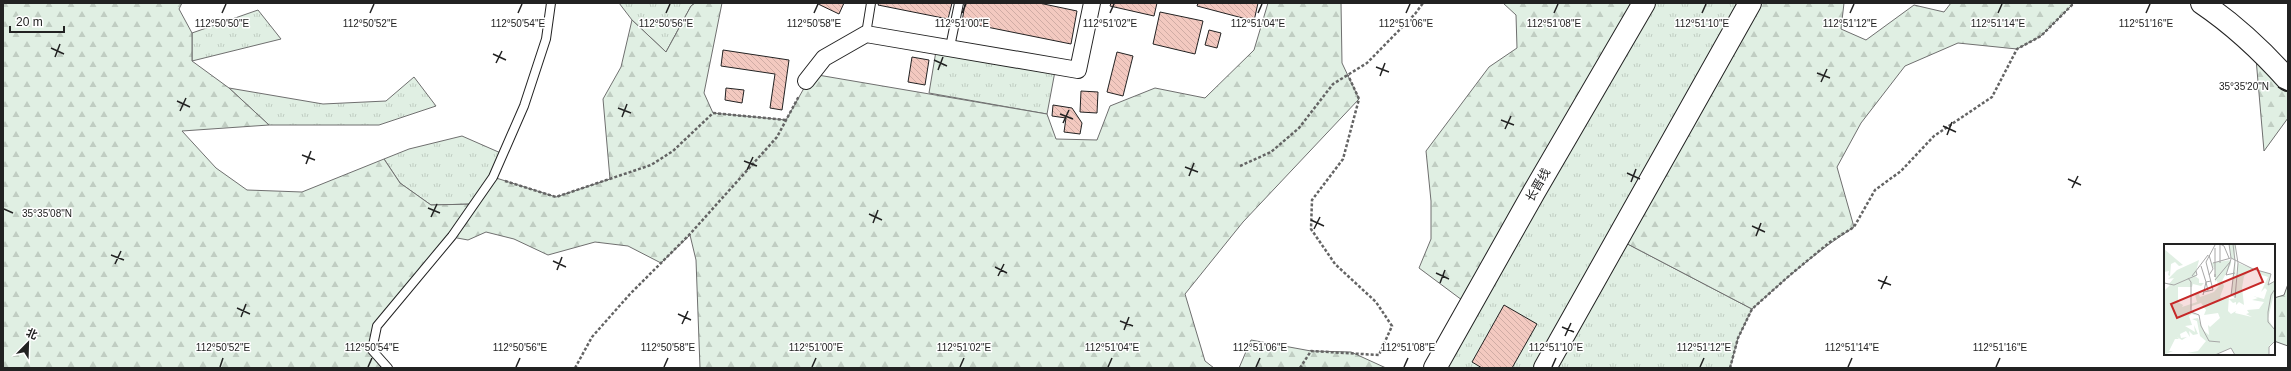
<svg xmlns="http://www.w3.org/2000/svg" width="2291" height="371" viewBox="0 0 2291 371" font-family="Helvetica,'Noto Sans SC',sans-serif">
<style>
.grass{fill:url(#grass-tufts);stroke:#6f6f6f}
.forest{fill:url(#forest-firs);stroke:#6f6f6f}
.building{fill:url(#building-back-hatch);stroke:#222}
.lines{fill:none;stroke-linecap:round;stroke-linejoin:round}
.service-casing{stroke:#222;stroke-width:10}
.minor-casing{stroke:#222;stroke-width:18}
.secondary-casing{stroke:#222;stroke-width:24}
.primary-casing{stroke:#222;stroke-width:24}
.path{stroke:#646464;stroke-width:2.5;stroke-dasharray:3 2;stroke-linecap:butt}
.service{stroke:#fff;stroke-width:8}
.minor{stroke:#fff;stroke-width:16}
.secondary{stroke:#fff;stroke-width:22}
.primary{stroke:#fff;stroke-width:22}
.ticks{fill:none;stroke:#222;stroke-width:1.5}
.labels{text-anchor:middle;stroke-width:3;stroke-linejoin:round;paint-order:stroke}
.street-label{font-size:12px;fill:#222;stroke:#fff}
.inset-road{fill:none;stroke:#a7a7a7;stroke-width:1}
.view{fill:#c62828;fill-opacity:0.15;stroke:#c62828;stroke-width:2}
.inset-edge{fill:none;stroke:#222;stroke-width:2}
.ticks-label{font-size:10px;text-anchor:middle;fill:#222;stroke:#fff;stroke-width:3;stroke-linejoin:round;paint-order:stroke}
</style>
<defs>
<pattern id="grass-tufts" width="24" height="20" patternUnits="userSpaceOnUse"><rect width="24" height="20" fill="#e0efe3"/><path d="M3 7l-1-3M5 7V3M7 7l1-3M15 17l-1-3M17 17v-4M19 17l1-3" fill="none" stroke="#c0cdc2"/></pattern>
<pattern id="forest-firs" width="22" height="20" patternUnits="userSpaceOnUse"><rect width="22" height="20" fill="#e0efe3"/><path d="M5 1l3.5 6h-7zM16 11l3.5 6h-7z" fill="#c0cdc2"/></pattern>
<pattern id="building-back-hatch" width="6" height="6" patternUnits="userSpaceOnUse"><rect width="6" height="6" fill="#f3c9c0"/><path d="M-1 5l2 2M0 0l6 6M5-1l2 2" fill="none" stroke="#d0aca5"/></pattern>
</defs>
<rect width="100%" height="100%" fill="#fff"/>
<g class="grass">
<polygon points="619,3 695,3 691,6 666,52 632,20"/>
<polygon points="1644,3 1750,3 1618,239 1752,309 1738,338 1730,368 1435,368"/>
<polygon points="258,10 281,39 192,61 192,33"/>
<polygon points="937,45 1056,66 1047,114 929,93"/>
<polygon points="414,77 436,106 379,125 269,125 229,88 323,104 386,101"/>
<polygon points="462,136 503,154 474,204 431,205 400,183 384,159 409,149"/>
</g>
<g class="forest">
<polygon points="3,3 182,3 179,9 192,33 192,61 229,88 269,125 182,131 216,168 247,190 302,192 384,159 400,183 431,205 474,204 493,177 556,197 610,179 603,99 621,67 632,20 666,52 691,6 695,3 722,3 704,93 713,113 786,120 812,74 1047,114 1056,139 1097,140 1110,106 1155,88 1205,98 1254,50 1268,3 1341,3 1342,63 1359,99 1243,222 1185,294 1205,361 1214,368 700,368 696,260 690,235 661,263 628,246 595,242 548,255 514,239 486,232 468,240 452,237 377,326 372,350 388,368 3,368"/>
<polygon points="1503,3 1644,3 1470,306 1419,268 1431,239 1431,201 1426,151 1489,67 1517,48 1516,15"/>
<path d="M1750 3H1844L1841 29 1866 40 1914 5 1944 12 1951 3H2074L2041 36 2017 49 1958 43 1905 66 1861 123 1837 167 1854 227C1817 251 1785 279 1752 309L1618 239Z"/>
<polygon points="2255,47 2288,80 2288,118 2264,151"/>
<polygon points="2288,284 2288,346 2274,341 2274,298 2284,295"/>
<polygon points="1251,340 1311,351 1351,352 1386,368 1239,368"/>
</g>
<g class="building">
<polygon points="816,3 844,3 839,14"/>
<polygon points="879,3 952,3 948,19 878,5"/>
<polygon points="965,3 1039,3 1077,11 1071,44 962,22"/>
<polygon points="1111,3 1157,3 1154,16 1110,6"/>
<polygon points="1198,3 1258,3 1254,21 1197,6"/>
<polygon points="1160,12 1203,21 1195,54 1153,44"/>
<polygon points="1209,30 1221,33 1217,48 1205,45"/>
<polygon points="723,50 789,60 782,110 770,108 775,74 721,66"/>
<polygon points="1117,52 1133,56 1123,96 1107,92"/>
<polygon points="912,57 929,60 925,85 908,82"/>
<polygon points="726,88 744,90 742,103 725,100"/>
<polygon points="1081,91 1098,92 1097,113 1080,112"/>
<polygon points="1053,105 1072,108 1082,123 1080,134 1064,132 1066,118 1052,116"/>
<polygon points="1504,305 1537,324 1512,368 1482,368 1472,362"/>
</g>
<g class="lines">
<g class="service-casing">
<g id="service">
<polyline points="866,34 871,3"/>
<polyline points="950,47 959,3"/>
<polyline points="388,368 372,350 377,326 452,236 493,177 524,106 546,39 551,3"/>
</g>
</g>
<g class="minor-casing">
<polyline id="minor" points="806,81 824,58 866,34 1078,70 1092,3"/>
</g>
<g class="secondary-casing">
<path id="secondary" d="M2202 3C2233 24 2263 52 2288 80"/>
</g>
<g class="primary-casing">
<g id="primary">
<polyline points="1435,368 1534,192 1644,3"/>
<polyline points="1545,368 1750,3"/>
</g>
</g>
<g class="path">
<polyline points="1240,166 1271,152 1299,128 1333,84 1367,63 1415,14 1423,3"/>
<polyline points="505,181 556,197 651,165 673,151 713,113 786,120"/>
<polyline points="575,368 592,337 630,294 690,234 777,137 799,96"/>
<polyline points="1300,368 1311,351 1379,355 1392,326 1376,302 1335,264 1311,229 1312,200 1343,159 1359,99 1348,75"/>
<polyline points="1730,368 1738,338 1752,309 1790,275 1830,242 1854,227 1875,190 1901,171 1934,136 1992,97 2017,49 2041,36 2074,3"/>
</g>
<use href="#service" class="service"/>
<use href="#minor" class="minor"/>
<use href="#secondary" class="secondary"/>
<use href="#primary" class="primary"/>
</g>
<path class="ticks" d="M222 13 226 4M370 13 374 4M518 13 522 4M666 13 670 4M814 13 818 4M962 13 966 4M1110 13 1114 4M1258 13 1262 4M1406 13 1410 4M1554 13 1558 4M1702 13 1706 4M1850 13 1854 4M1998 13 2002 4M2146 13 2150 4M51 48 64 54M493 54 506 60M55 57 60 44M934 60 947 66M496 63 502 51M1376 67 1389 72M938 70 943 57M1817 73 1830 78M1380 76 1385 63M1821 82 1827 69M2278 87 2287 91M177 101 190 107M618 108 631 113M180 111 186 98M1060 114 1073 119M622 117 627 104M1501 120 1514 125M1063 123 1069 110M1943 126 1956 132M1505 129 1511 116M1947 135 1952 122M302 155 315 160M744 161 757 166M306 164 311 151M1185 167 1198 172M747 170 753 157M1627 173 1640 179M1189 176 1194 163M2068 179 2081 185M1631 182 1636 169M2072 188 2078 176M428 208 440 213M4 209 13 213M869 214 882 220M431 217 437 204M1311 220 1324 226M873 223 878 210M1752 226 1765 232M1314 229 1320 217M1756 236 1761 223M111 255 124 260M553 261 566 267M115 264 121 251M995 267 1007 273M557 270 562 257M1436 273 1449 279M998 276 1004 264M1878 280 1891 285M1440 283 1445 270M1881 289 1887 276M237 308 250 314M678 314 691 320M241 317 246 304M1120 321 1133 326M682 324 688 311M1562 327 1574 332M1124 330 1129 317M1565 336 1571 323M220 367 223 358M368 367 372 358M516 367 520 358M664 367 668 358M812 367 816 358M960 367 964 358M1108 367 1112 358M1256 367 1260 358M1404 367 1408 358M1552 367 1556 358M1700 367 1704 358M1848 367 1852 358M1996 367 2000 358"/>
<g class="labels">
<g class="street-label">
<text transform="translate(1538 185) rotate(-60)" y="4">长晋线</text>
</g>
</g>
<g transform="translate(2164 244)">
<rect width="111" height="111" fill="#fff"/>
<path d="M65 0H71L72 44H78L80 61 75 58 72 61V58L69 59 65 55 73 54 67 52 71 16 67 14ZM67 16V20L51 38V26L47 19Z" fill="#e0efe3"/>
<path d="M0 5 19 21 15 22 11 18 7 20 6 32 4 31 5 27 0 28ZM35 16 31 32 35 35V39H40L37 42 29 40 28 43H14V58L19 61 18 63 33 58 31 51 34 48 36 53 50 48 55 42 52 35 67 20 58 37 60 42 56 53 59 55 65 52 64 67 67 70 72 67 71 69 88 73 82 70 85 69 83 66 95 65 100 58 88 56 94 54 89 52 100 55 103 46 101 44 97 48 104 33 95 30 93 26 107 30 104 40 111 37V45L104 75 111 86V97L105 102V111H71L67 104 51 111 23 109 34 107 42 97 36 92 33 77 28 75 34 74 40 87 45 91 44 81 46 83 56 74 54 69 40 71 42 66 37 59 28 62 26 67 34 72 28 70 25 72 28 81 21 82 31 88 30 81 34 90 29 91 25 87 26 93 22 87 16 90 17 94 23 93 18 96 13 93 15 95H11L5 107H9L0 111V47L6 41 0 39V38L5 40 10 34 4 35 13 26ZM74 19 89 25 80 32 78 44H72Z" fill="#e0efe3"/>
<path class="inset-road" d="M56 0V19M56 0 60 2 65 14M65 0 67 14 89 25 107 30 104 41 111 37M45 11 49 25 45 31M67 15 62 31 71 29M49 19 67 14M37 22 42 38 39 51M51 30V33V4M28 32 44 11M24 34 27 38V68L35 71 37 82 45 97 56 98M51 36 66 18M0 39 10 41 33 31 32 27M111 45 107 51 104 68V78L111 86M44 47 42 38 47 37M40 48 49 46 42 18 51 1M67 52 71 17 69 0M71 54 74 19 71 0M23 111H38M51 111 67 104 71 111M105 111V103L111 97"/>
<path class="view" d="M93 24 99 38 13 74 7 60Z"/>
<rect width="111" height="111" class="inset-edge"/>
</g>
<g class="ticks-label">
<text x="222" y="27">112°50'50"E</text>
<text x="370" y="27">112°50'52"E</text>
<text x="518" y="27">112°50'54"E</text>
<text x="666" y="27">112°50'56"E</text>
<text x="814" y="27">112°50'58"E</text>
<text x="962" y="27">112°51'00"E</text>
<text x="1406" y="27">112°51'06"E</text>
<text x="1702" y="27">112°51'10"E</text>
<text x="1850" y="27">112°51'12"E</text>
<text x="1110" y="27">112°51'02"E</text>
<text x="1258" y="27">112°51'04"E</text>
<text x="1554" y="27">112°51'08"E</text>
<text x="1998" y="27">112°51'14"E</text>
<text x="2146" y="27">112°51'16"E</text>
<text x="2244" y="90">35°35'20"N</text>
<text x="47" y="217">35°35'08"N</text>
<text x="223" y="351">112°50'52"E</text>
<text x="372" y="351">112°50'54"E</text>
<text x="520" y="351">112°50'56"E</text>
<text x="668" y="351">112°50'58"E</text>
<text x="816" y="351">112°51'00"E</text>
<text x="964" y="351">112°51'02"E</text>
<text x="1112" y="351">112°51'04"E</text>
<text x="1260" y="351">112°51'06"E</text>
<text x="1408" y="351">112°51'08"E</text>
<text x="1556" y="351">112°51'10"E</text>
<text x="1704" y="351">112°51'12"E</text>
<text x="1852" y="351">112°51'14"E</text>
<text x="2000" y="351">112°51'16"E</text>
</g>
<rect width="2291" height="371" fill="none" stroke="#222222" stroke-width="8"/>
<g transform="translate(28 343) rotate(23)" stroke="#ffffff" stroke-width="3" paint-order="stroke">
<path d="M0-3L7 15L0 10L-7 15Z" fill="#222222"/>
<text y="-6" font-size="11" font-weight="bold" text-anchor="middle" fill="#222222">北</text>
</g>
<path d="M10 26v6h54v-6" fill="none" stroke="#222222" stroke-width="2"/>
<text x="16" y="26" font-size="12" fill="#222222" stroke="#ffffff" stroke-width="3" paint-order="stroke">20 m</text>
</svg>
